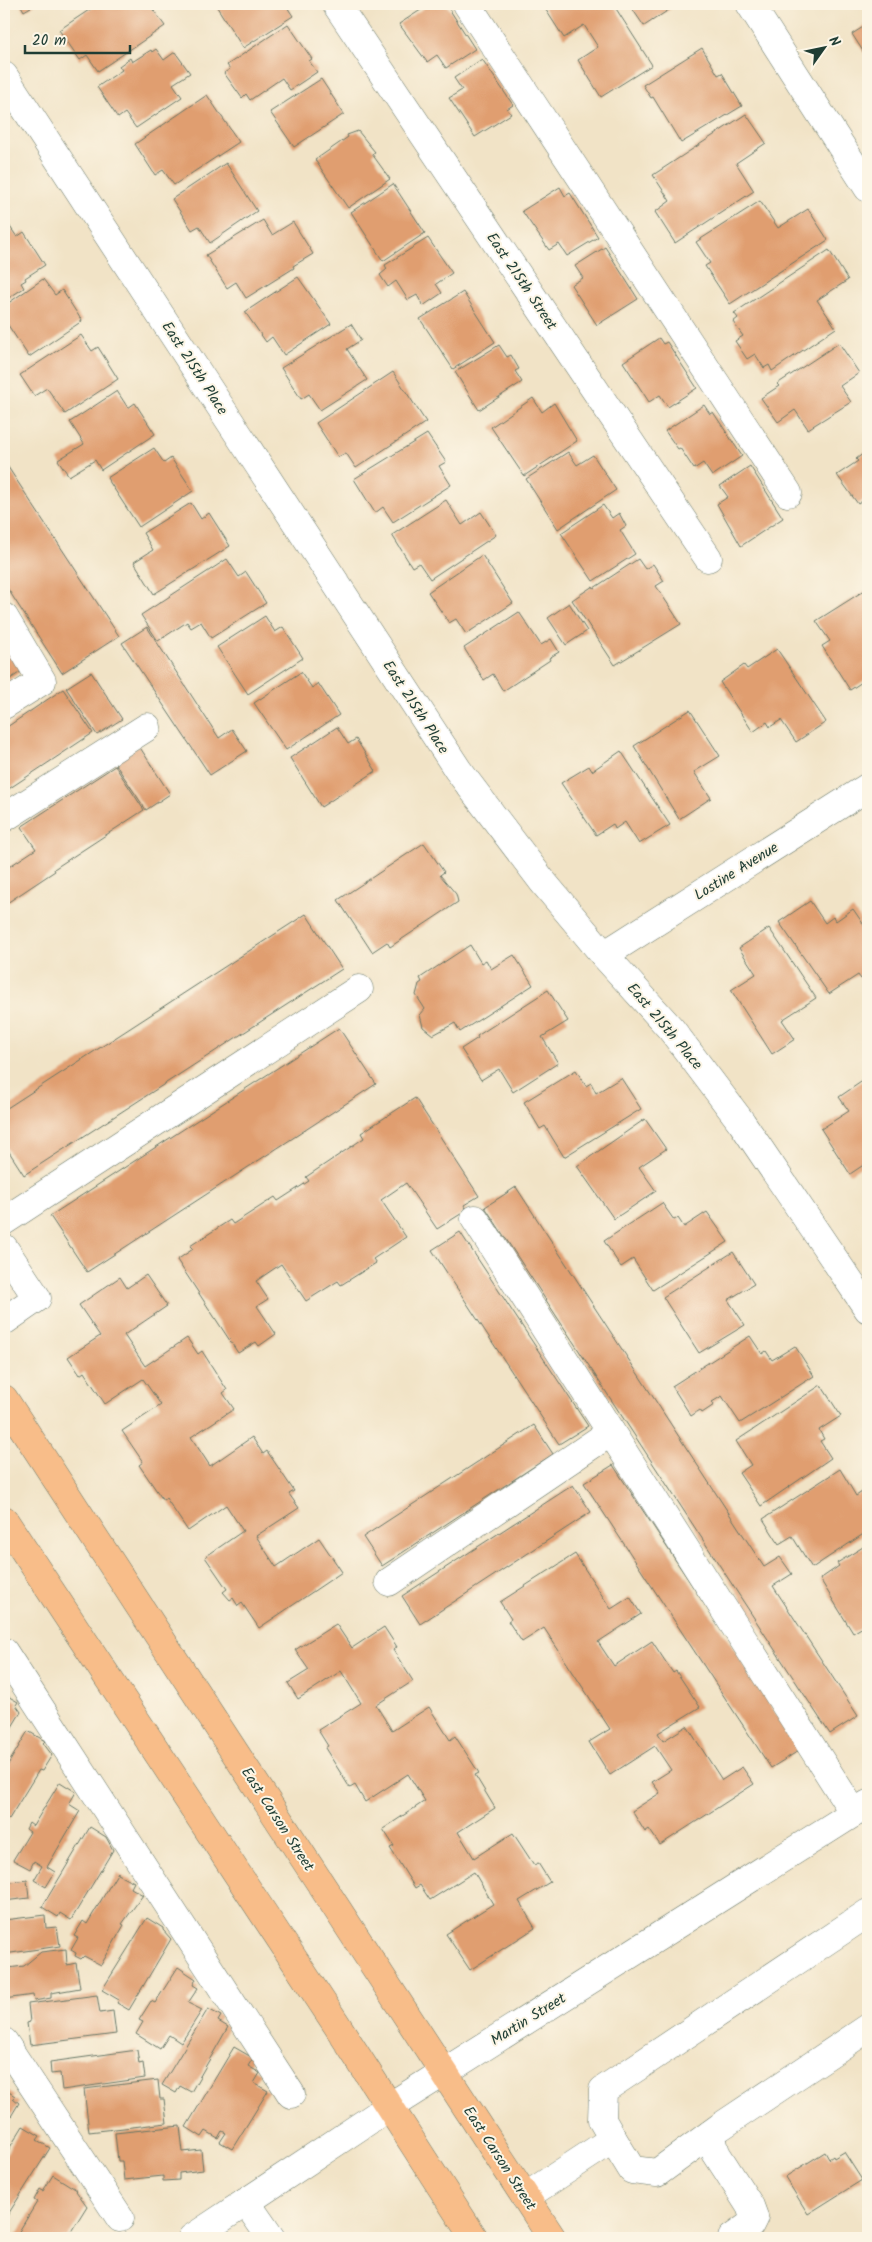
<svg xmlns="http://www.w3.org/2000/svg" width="872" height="2242" viewBox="0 0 872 2242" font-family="Kalam,sans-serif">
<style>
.building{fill:#e09e70}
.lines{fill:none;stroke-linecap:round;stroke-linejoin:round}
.minor-casing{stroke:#687767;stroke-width:29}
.major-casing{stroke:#687767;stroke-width:29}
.minor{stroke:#fff;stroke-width:28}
.major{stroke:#f8bd89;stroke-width:28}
.labels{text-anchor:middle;stroke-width:4;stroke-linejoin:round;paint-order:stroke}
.street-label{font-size:15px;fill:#1f3d34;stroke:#fcf5e5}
</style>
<rect width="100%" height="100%" fill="#fcf5e5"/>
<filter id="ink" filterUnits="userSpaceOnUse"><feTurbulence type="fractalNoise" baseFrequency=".02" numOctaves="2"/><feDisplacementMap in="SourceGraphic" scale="10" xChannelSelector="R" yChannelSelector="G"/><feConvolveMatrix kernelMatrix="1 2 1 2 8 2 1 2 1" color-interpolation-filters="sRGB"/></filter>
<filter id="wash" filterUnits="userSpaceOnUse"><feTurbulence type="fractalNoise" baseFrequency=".0096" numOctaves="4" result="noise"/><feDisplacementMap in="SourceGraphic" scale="20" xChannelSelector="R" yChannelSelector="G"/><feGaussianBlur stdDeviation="1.12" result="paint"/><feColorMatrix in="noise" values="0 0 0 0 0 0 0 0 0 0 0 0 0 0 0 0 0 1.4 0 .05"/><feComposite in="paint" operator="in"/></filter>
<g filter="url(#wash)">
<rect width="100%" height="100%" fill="#f1e3c6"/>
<g id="blocks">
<g class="building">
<polygon points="20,4 36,4 24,11"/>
<polygon points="98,4 149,4 165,26 98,71 87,55 80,60 59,30"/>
<polygon points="215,4 285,4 293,16 243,48"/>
<polygon points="430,4 441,5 446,4 475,49 446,68 437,55 427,62 399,24"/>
<polygon points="542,4 613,4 652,65 601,97 578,60 598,47 584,25 564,38"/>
<polygon points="629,4 678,4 644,26"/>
<polygon points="288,24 312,59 309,61 317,72 290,90 282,78 250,100 246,94 242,98 224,73 230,69 227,65"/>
<polygon points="868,24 868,59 852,34"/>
<polygon points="702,48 718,75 722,73 742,106 681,143 653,97 651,98 643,85"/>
<polygon points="156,49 164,60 175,52 190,73 173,84 182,97 136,128 125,113 118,118 97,87 122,70 119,66 130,58 132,62 151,50 152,52"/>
<polygon points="482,59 513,105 507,109 511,114 475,137 449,98 462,90 454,78"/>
<polygon points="321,79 344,114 294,147 270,112"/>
<polygon points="207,95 239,142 174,185 163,170 155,175 135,144"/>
<polygon points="746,114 766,143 736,163 754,191 675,243 655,212 670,201 653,175"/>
<polygon points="358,131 375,152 372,154 390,179 348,208 315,160 348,137 347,135"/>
<polygon points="226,163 257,211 210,243 199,226 192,230 172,199"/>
<polygon points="393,184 425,233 383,261 351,212"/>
<polygon points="560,187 565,196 570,193 598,237 567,256 559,244 549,250 522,211"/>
<polygon points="760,201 778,228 808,209 828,240 730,304 705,266 710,263 696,242"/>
<polygon points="263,220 272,235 293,222 313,254 293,266 294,268 246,298 236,282 227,288 206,255"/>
<polygon points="6,221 17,237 24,232 45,265 25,278 26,280 21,283 24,288 4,301 4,223"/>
<polygon points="428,238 452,273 436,284 442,293 423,306 417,295 408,300 396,281 388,287 380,275 387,269 385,265"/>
<polygon points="605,247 638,299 597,325 571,285 583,278 575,266"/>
<polygon points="829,250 848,280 817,300 836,328 772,371 769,365 764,368 755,354 747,359 735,341 743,336 733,322 738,318 734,313"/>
<polygon points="298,277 331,324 284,355 272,337 266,342 245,312"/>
<polygon points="43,279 55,295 62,290 82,321 29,357 4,319 4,306"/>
<polygon points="463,292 495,342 453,369 420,319"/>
<polygon points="351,324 361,340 347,349 367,380 320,410 309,394 301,399 281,368"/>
<polygon points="81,335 92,351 98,347 118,379 65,414 47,388 34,396 20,375"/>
<polygon points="659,338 663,344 667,342 697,388 668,407 660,395 649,402 623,362"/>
<polygon points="839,343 859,373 840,386 851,402 808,429 795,410 778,422 761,398 779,386 777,384"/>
<polygon points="499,345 507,357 511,355 519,369 515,371 522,382 479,410 455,372"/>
<polygon points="393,372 426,422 356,468 346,453 338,457 316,423"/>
<polygon points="117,391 128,408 135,403 155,434 101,470 95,460 69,476 58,460 84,444 70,422"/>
<polygon points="533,398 542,412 554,403 577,441 524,476 491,427"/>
<polygon points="704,405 710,414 713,412 742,456 712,476 703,463 694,469 680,448 678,449 665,431"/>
<polygon points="427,434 446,462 439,466 451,485 393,522 383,507 375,513 354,479"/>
<polygon points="154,448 164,463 171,458 193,491 139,527 107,478"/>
<polygon points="868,450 868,497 858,504 837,475 858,461 856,459"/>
<polygon points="568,452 577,465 593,455 616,490 558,529 526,479"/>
<polygon points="4,461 119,636 62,673 4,583"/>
<polygon points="750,466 783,518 741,546 717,504 728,497 720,486"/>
<polygon points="446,500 462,525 481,512 496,535 430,579 419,563 412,567 392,535"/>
<polygon points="191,503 201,519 209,513 230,546 154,594 134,562 153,550 143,533"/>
<polygon points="603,505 612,518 619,513 626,526 620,530 635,554 593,581 561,533"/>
<polygon points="482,555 513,603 466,634 456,619 449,623 428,592"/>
<polygon points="227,559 239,577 246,572 266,603 211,638 201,622 191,628 187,622 158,641 141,615"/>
<polygon points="638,559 645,569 653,564 664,581 656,586 681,624 615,665 572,600 593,586 594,588"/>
<polygon points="865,590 868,595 868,678 850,690 822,646 830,641 816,621"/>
<polygon points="569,603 587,631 566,645 548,618"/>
<polygon points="519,612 541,645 551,639 559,652 549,658 550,660 503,691 493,674 484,680 464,648"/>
<polygon points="265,616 275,632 283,627 303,658 248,694 217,647"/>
<polygon points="147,627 219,738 232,729 247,751 210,775 122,643"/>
<polygon points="4,636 25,669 4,683"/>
<polygon points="777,649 826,722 796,742 781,720 770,727 767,722 753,732 720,682 744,665 747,669"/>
<polygon points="91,672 122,719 97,735 66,688"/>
<polygon points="301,672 312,688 318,683 339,715 286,750 254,703"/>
<polygon points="63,689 93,733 4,792 4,729"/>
<polygon points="690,710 720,756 694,772 711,798 679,819 634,746"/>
<polygon points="337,727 348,744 356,739 376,771 321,807 290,758"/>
<polygon points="139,746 170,794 146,810 114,762"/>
<polygon points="621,751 670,825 639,844 625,822 615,829 613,824 596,835 561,783 589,766 592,771"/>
<polygon points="115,766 144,810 54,869 55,871 4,905 4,870 36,849 21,827"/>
<polygon points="424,843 444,872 440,875 456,894 458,902 390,947 387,942 372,952 338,900"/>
<polygon points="810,901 825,923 833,917 836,921 853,909 868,931 868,974 861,979 858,975 829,994 779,922"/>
<polygon points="306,914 342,969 24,1175 4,1144 4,1110"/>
<polygon points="769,928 816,998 782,1020 795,1039 772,1054 731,990 756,974 739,948"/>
<polygon points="470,945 481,963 486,960 491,969 514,955 533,985 460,1032 455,1023 433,1035 423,1027 420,1015 425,1009 416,995 419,984 422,982 420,978"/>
<polygon points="548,990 568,1021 542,1037 558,1063 513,1092 499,1069 481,1080 461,1049 478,1038 477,1036"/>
<polygon points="339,1028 376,1084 87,1272 50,1216"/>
<polygon points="576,1070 586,1086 591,1083 596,1093 621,1078 641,1109 564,1157 545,1126 540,1129 524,1102"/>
<polygon points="867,1078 868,1162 850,1174 821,1129 849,1111 839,1097"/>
<polygon points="415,1098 479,1196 464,1205 467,1210 437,1229 406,1183 381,1200 406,1237 373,1259 376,1263 341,1285 338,1281 306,1301 281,1264 256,1281 268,1299 257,1306 276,1334 259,1346 256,1342 238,1353 177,1260 193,1249 190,1246 230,1220 233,1224 275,1197 278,1201 309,1181 306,1177 364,1138 361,1133"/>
<polygon points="645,1119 666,1149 639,1167 656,1191 614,1219 577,1166"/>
<polygon points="516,1187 764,1567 780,1557 792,1574 773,1586 858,1716 830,1734 485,1207"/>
<polygon points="662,1203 674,1220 678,1218 684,1227 707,1212 728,1242 653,1290 633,1259 621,1267 604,1241"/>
<polygon points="460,1232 588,1426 559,1444 432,1250"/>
<polygon points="733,1252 754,1284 728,1300 745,1325 699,1353 663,1297"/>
<polygon points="146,1275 167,1306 124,1335 145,1366 187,1338 198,1354 202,1351 227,1390 223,1393 234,1409 191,1437 210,1466 252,1437 263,1454 267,1451 294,1491 289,1494 299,1508 256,1536 276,1567 319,1538 342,1572 259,1628 242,1603 238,1606 233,1598 230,1600 223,1592 227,1589 205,1557 243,1531 226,1505 188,1531 166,1498 163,1500 139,1465 143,1462 122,1431 161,1405 143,1379 105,1404 84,1372 80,1375 68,1357 100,1336 79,1305 120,1277 127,1288"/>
<polygon points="750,1336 762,1354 766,1351 772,1360 795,1346 814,1376 740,1423 722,1396 712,1402 714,1405 702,1413 700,1410 691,1416 672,1386"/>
<polygon points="821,1385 841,1416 819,1430 824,1439 820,1441 831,1458 761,1506 739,1473 751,1465 736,1441"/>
<polygon points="534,1425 553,1454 382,1566 363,1537"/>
<polygon points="613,1465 800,1750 771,1768 584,1483"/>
<polygon points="840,1469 856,1496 868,1488 868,1531 812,1568 792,1536 779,1544 763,1519"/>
<polygon points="573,1485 591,1512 420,1624 402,1596"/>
<polygon points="868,1544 868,1624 853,1633 820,1579 839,1566 837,1563"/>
<polygon points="575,1554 611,1609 630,1597 641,1614 598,1642 614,1666 652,1641 673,1673 676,1671 700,1707 658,1733 663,1741 687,1726 722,1780 742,1767 754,1784 660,1845 649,1829 645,1832 632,1811 660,1793 652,1782 671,1770 655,1746 610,1775 589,1742 610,1729 544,1628 522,1642 508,1621 511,1619 500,1602"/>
<polygon points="336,1624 352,1648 384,1627 397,1647 393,1650 413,1681 376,1705 392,1731 429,1707 450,1740 455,1736 479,1773 475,1775 495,1808 458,1832 474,1858 513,1833 534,1865 538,1863 550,1882 519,1901 535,1928 470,1970 446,1934 493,1904 474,1872 430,1900 420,1885 415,1888 390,1848 394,1846 383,1829 425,1801 408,1774 365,1802 355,1785 350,1788 325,1748 328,1746 318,1730 361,1703 341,1671 298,1699 288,1683 309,1670 295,1650"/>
<polygon points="4,1694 18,1702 16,1705 21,1712 4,1740"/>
<polygon points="28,1731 45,1741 43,1743 52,1755 42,1771 39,1770 9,1819 4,1816 4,1771"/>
<polygon points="60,1782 76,1792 69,1804 80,1811 47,1867 55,1872 46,1887 34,1880 42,1866 34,1861 30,1869 13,1860 30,1832 26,1829 29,1823 33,1826"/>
<polygon points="90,1827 106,1837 113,1850 71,1920 60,1913 58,1917 42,1907"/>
<polygon points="118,1872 118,1874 134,1882 131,1888 143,1895 122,1924 124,1925 101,1965 84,1956 81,1959 75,1956 76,1953 71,1950 78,1938 74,1936 83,1921 87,1924"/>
<polygon points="27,1880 29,1898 4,1901 4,1883"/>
<polygon points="45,1915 46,1928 57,1927 60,1946 4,1954 4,1920"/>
<polygon points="147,1918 163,1928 163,1930 171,1939 129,2010 117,2003 119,2000 102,1990"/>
<polygon points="66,1949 67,1965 76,1963 80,1988 51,1993 51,1998 34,2001 33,1995 4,1999 4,1973 8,1973 8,1968 24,1966 41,1952"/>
<polygon points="178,1967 196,1979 193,1985 198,1988 188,2003 202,2010 181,2043 169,2035 160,2049 136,2034 143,2022 139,2020 151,2001 155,2003"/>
<polygon points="97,1995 100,2013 113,2011 116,2034 30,2045 27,2023 30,2022 28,2004"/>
<polygon points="208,2009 221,2016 218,2021 228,2027 191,2092 180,2086 176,2093 162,2085"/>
<polygon points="234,2047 253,2058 248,2066 260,2073 254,2083 268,2091 232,2149 220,2142 226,2133 222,2131 218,2138 206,2131 202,2137 186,2127"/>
<polygon points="137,2050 139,2064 143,2063 145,2078 62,2090 60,2073 51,2074 50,2062"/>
<polygon points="158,2080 160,2099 164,2099 167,2123 89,2132 84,2089"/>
<polygon points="4,2089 15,2096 13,2098 19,2103 4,2128"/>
<polygon points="23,2126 40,2136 37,2140 50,2148 7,2216 4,2214 4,2157"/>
<polygon points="180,2126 183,2152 201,2150 203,2170 179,2173 179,2180 163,2181 163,2176 124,2180 122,2161 118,2161 115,2133"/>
<polygon points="825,2152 829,2159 833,2156 834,2158 844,2152 862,2180 808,2214 785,2177"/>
<polygon points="53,2175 77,2190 76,2191 87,2206 67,2238 15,2238 37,2202 34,2200 40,2189 43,2191"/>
</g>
</g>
</g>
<g filter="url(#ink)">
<use href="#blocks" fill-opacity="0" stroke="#687767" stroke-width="1"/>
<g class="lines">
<g class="minor-casing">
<g id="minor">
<polyline points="336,4 708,558"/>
<polyline points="467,4 788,493"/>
<polyline points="750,4 868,188"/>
<polyline points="4,76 458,770 543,882 604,955 671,1029 742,1123 868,1309"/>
<polyline points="4,617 42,681 4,705"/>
<polyline points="4,818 147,727"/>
<polyline points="604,955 868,787"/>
<polyline points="475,1219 854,1813"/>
<polyline points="4,1221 359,989"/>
<polyline points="4,1248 37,1298 4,1321"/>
<polyline points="389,1582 611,1432"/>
<polyline points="4,1652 291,2094"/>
<polyline points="4,2042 120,2218"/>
<polyline points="711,2134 716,2153 750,2206 754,2217 750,2225 732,2238"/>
<polyline points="613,2139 632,2170 657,2173 720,2127 868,2028"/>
<polyline points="525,2197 613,2139 602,2120 603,2090 868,1913"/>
<polyline points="246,2202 271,2238"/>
<polyline points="192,2238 389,2107 868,1804"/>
</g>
</g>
<g class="major-casing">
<g id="major">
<polyline points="4,1399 552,2238"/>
<polyline points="4,1520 335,2022 474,2238"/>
</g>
</g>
<use href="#minor" class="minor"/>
<use href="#major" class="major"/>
</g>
</g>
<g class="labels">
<g class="street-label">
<text transform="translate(522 281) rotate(56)" y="5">East 215th Street</text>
<text transform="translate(195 368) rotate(57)" y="5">East 215th Place</text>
<text transform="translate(416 707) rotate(57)" y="5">East 215th Place</text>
<text transform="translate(736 871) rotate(-32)" y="5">Lostine Avenue</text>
<text transform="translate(665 1026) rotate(50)" y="5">East 215th Place</text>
<text transform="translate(278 1819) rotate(57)" y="5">East Carson Street</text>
<text transform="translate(528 2019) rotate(-32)" y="5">Martin Street</text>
<text transform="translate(500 2158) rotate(57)" y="5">East Carson Street</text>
</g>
</g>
<rect width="872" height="2242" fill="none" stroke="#fcf5e5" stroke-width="20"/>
<g transform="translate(824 48) rotate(57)" stroke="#fcf5e5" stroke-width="4" paint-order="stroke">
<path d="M0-4L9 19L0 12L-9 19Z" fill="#1f3d34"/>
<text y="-8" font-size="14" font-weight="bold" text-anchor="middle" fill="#1f3d34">N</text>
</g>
<path d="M25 45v8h105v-8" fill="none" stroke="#1f3d34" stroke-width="2.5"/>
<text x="32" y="45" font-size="15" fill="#1f3d34" stroke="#fcf5e5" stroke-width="4" paint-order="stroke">20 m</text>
</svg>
